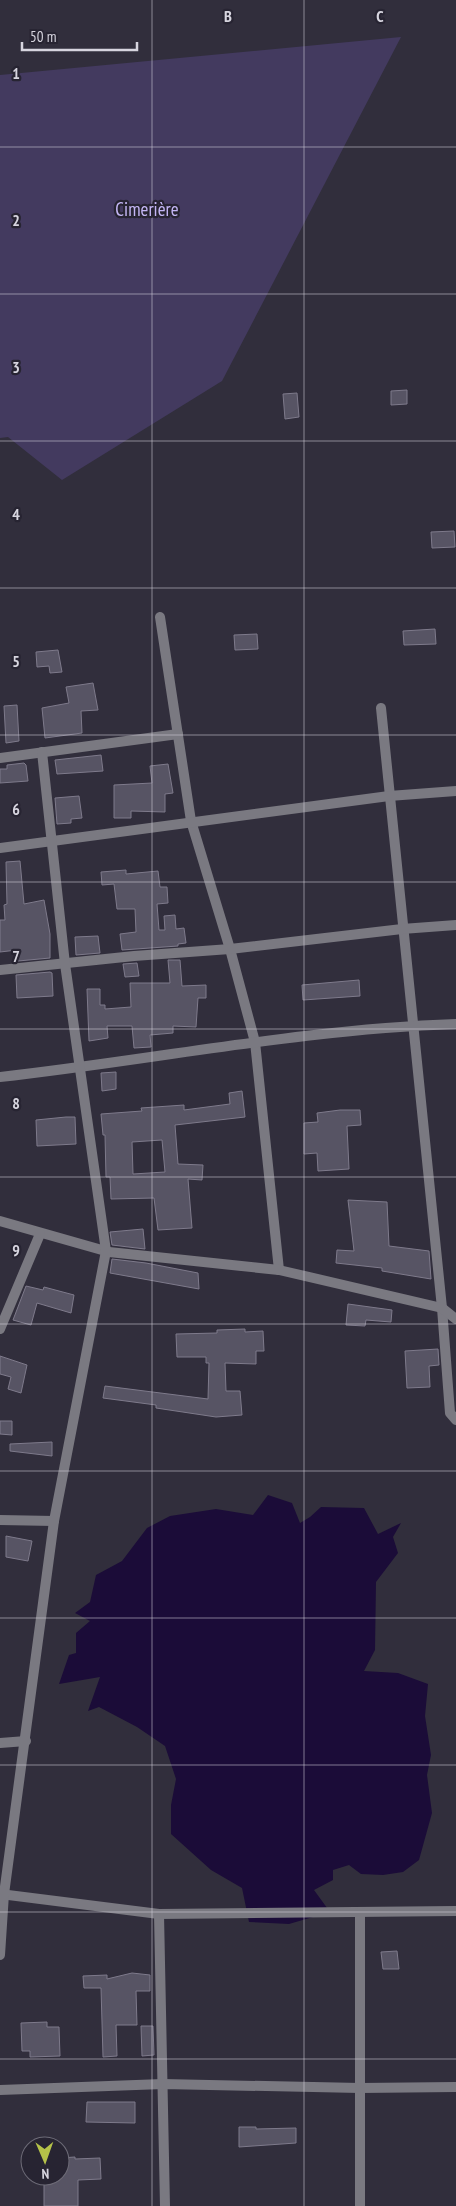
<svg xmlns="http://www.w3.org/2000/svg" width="456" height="2206" viewBox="0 0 456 2206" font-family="'PT Sans Narrow',sans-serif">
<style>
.green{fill:#433a5f}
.water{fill:#1b0c38}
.building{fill:#575464;stroke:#7e7a8b;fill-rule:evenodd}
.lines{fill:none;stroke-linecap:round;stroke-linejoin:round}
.street{stroke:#7a7981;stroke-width:10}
.grid{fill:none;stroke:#d7d5df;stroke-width:1;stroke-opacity:0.55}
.labels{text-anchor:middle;stroke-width:4.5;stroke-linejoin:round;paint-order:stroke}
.park-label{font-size:19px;fill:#c4b6f5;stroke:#272432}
.grid-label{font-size:16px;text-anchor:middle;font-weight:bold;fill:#d7d5df;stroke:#272432;stroke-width:4.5;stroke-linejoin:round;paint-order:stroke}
</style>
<rect width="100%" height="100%" fill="#312e3c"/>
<polygon class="green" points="401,37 222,381 62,480 8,437 0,438 0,75"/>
<polygon class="water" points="268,1495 292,1503 300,1523 310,1517 321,1507 364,1508 378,1534 401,1523 393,1537 398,1553 376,1582 375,1650 364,1671 398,1673 428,1684 425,1716 431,1755 427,1775 432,1813 419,1860 403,1872 383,1875 361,1874 349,1865 333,1870 333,1880 314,1890 330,1912 289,1924 249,1922 242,1888 211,1870 171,1834 171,1805 176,1779 165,1746 137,1727 99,1707 88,1711 100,1677 59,1684 69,1655 76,1653 76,1633 90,1621 75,1613 90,1602 96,1575 122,1561 147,1528 170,1516 216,1509 253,1515"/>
<g class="building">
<polygon points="407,390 407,404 391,405 391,391"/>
<polygon points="297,393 299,417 285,419 283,394"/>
<polygon points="454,531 455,547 432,548 431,532"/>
<polygon points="435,629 436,644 404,645 403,631"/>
<polygon points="257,634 258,649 235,650 234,635"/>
<polygon points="58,650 62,672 50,673 49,666 37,667 36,652"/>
<polygon points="93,683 98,710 81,711 82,733 45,738 42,708 69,703 66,687"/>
<polygon points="17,705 19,741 6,743 4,706"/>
<polygon points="101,755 103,771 57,774 55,760"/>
<polygon points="24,763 26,765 28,781 0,783 0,769 7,769 7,765"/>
<polygon points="168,764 173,793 165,794 165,812 131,811 131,818 114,818 114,785 152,783 150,766"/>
<polygon points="79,796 82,818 71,819 71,823 57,824 55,798"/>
<polygon points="20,861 24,904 44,900 50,934 50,958 18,961 17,950 0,952 0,920 5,920 4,905 7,904 6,862"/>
<polygon points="126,870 126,874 158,871 160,887 167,887 168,903 157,904 159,930 165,930 164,916 175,915 176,929 184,928 186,943 178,944 178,946 122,950 120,934 136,932 135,909 117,909 114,884 102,885 101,872"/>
<polygon points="98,936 100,953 76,955 75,937"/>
<polygon points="168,960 180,960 182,986 206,985 206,998 198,998 196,1027 173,1026 173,1033 150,1035 151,1047 134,1048 132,1026 107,1026 108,1038 89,1041 87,989 100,989 100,1005 105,1005 105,1009 131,1007 130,983 170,983"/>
<polygon points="137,963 139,976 125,977 123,964"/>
<polygon points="50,972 52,973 53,996 17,998 16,975"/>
<polygon points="359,980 360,996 303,1000 302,985"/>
<polygon points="116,1072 116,1089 102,1091 101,1073"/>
<path d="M242 1091 245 1117 175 1125 178 1164 203 1165 202 1180 188 1179 192 1228 158 1230 154 1198 111 1199 110 1177H106L105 1135H103L101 1114 142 1111 141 1108 184 1105V1110L230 1104 229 1093ZM162 1140 165 1172 133 1174 132 1142Z"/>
<polygon points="340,1110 360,1110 361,1125 347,1126 349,1169 318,1171 317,1153 304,1154 304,1123 318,1122 317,1113"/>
<polygon points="66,1117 75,1117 76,1144 37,1146 36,1120"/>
<polygon points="348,1200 387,1202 389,1246 429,1251 431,1279 382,1271 382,1268 336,1263 337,1250 354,1251"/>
<polygon points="143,1229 145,1249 112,1245 110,1232"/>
<polygon points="112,1259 146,1263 198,1273 199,1289 110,1273"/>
<polygon points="26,1286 43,1290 44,1287 74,1295 71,1313 37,1303 31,1325 13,1320"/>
<polygon points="348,1304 392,1310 391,1322 366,1320 365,1326 346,1325"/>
<polygon points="245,1329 245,1332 263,1331 264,1351 256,1351 256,1364 225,1363 226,1391 240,1391 242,1415 216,1417 156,1408 156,1405 103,1398 105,1386 208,1399 209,1363 206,1363 206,1357 177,1357 176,1334 217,1333 217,1330"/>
<polygon points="438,1349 439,1365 429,1366 430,1387 407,1388 405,1351"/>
<polygon points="0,1356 27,1365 21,1393 8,1389 11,1377 0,1374"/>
<polygon points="0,1421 12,1421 12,1435 0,1434"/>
<polygon points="52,1442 52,1456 10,1451 10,1444"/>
<polygon points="6,1536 32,1541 28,1561 6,1557"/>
<polygon points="397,1951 399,1969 383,1969 381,1952"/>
<polygon points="132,1973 150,1975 150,1991 136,1991 137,2025 116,2025 117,2056 103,2057 101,1988 84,1988 83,1976 107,1975 107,1979"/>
<polygon points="47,2022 47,2027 59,2027 60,2056 30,2057 30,2051 22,2051 21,2023"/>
<polygon points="141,2026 153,2026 154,2055 142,2056"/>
<polygon points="87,2102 135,2102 135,2123 86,2122"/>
<polygon points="239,2127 256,2127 256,2129 296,2128 296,2143 239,2147"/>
<polygon points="75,2157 75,2159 100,2158 101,2179 78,2180 78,2206 44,2206 44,2182 56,2182 56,2176 60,2176 60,2158"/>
</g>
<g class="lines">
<g class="street">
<polyline points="160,617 191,821 230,949 255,1042 279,1270"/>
<polyline points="381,708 442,1308 450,1413 456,1420"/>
<polyline points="0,758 178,734"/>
<polyline points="0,848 389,796 456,791"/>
<polyline points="0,970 134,956 230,949 402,929 456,925"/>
<path d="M0 1077C152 1060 303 1029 456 1024"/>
<polyline points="0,1221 109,1252 279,1270 442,1308 456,1319"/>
<polyline points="0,1329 40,1234"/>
<polyline points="0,1520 54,1521"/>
<polyline points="0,1743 26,1741"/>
<polyline points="0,1894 159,1914 456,1911"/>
<polyline points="159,1914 165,2206"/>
<polyline points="0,1955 4,1894 54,1521 106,1251 65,964 42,752"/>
<polyline points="0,2090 163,2084 360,2088 456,2087"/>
<polyline points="360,2206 360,1912"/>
</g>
</g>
<path class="grid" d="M152 0V2206M304 0V2206M0 147H456M0 294H456M0 441H456M0 588H456M0 735H456M0 882H456M0 1029H456M0 1177H456M0 1324H456M0 1471H456M0 1618H456M0 1765H456M0 1912H456M0 2059H456"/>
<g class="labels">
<g class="park-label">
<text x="147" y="216">Cimerière</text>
</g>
</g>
<g class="grid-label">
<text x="228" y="22">B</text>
<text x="380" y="22">C</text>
<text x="16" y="79">1</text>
<text x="16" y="226">2</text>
<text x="16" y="373">3</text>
<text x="16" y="520">4</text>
<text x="16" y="667">5</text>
<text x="16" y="815">6</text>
<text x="16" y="962">7</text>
<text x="16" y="1109">8</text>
<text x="16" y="1256">9</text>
</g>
<g transform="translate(45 2161) rotate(178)"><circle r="24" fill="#272432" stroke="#6d6b77"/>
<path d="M0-4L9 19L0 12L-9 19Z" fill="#b5c249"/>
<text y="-8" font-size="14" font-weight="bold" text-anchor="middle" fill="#d7d5df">N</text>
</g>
<path d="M22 42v8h115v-8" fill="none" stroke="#d7d5df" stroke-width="2.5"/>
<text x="30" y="42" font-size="15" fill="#d7d5df" stroke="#272432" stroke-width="4" paint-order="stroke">50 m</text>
</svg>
